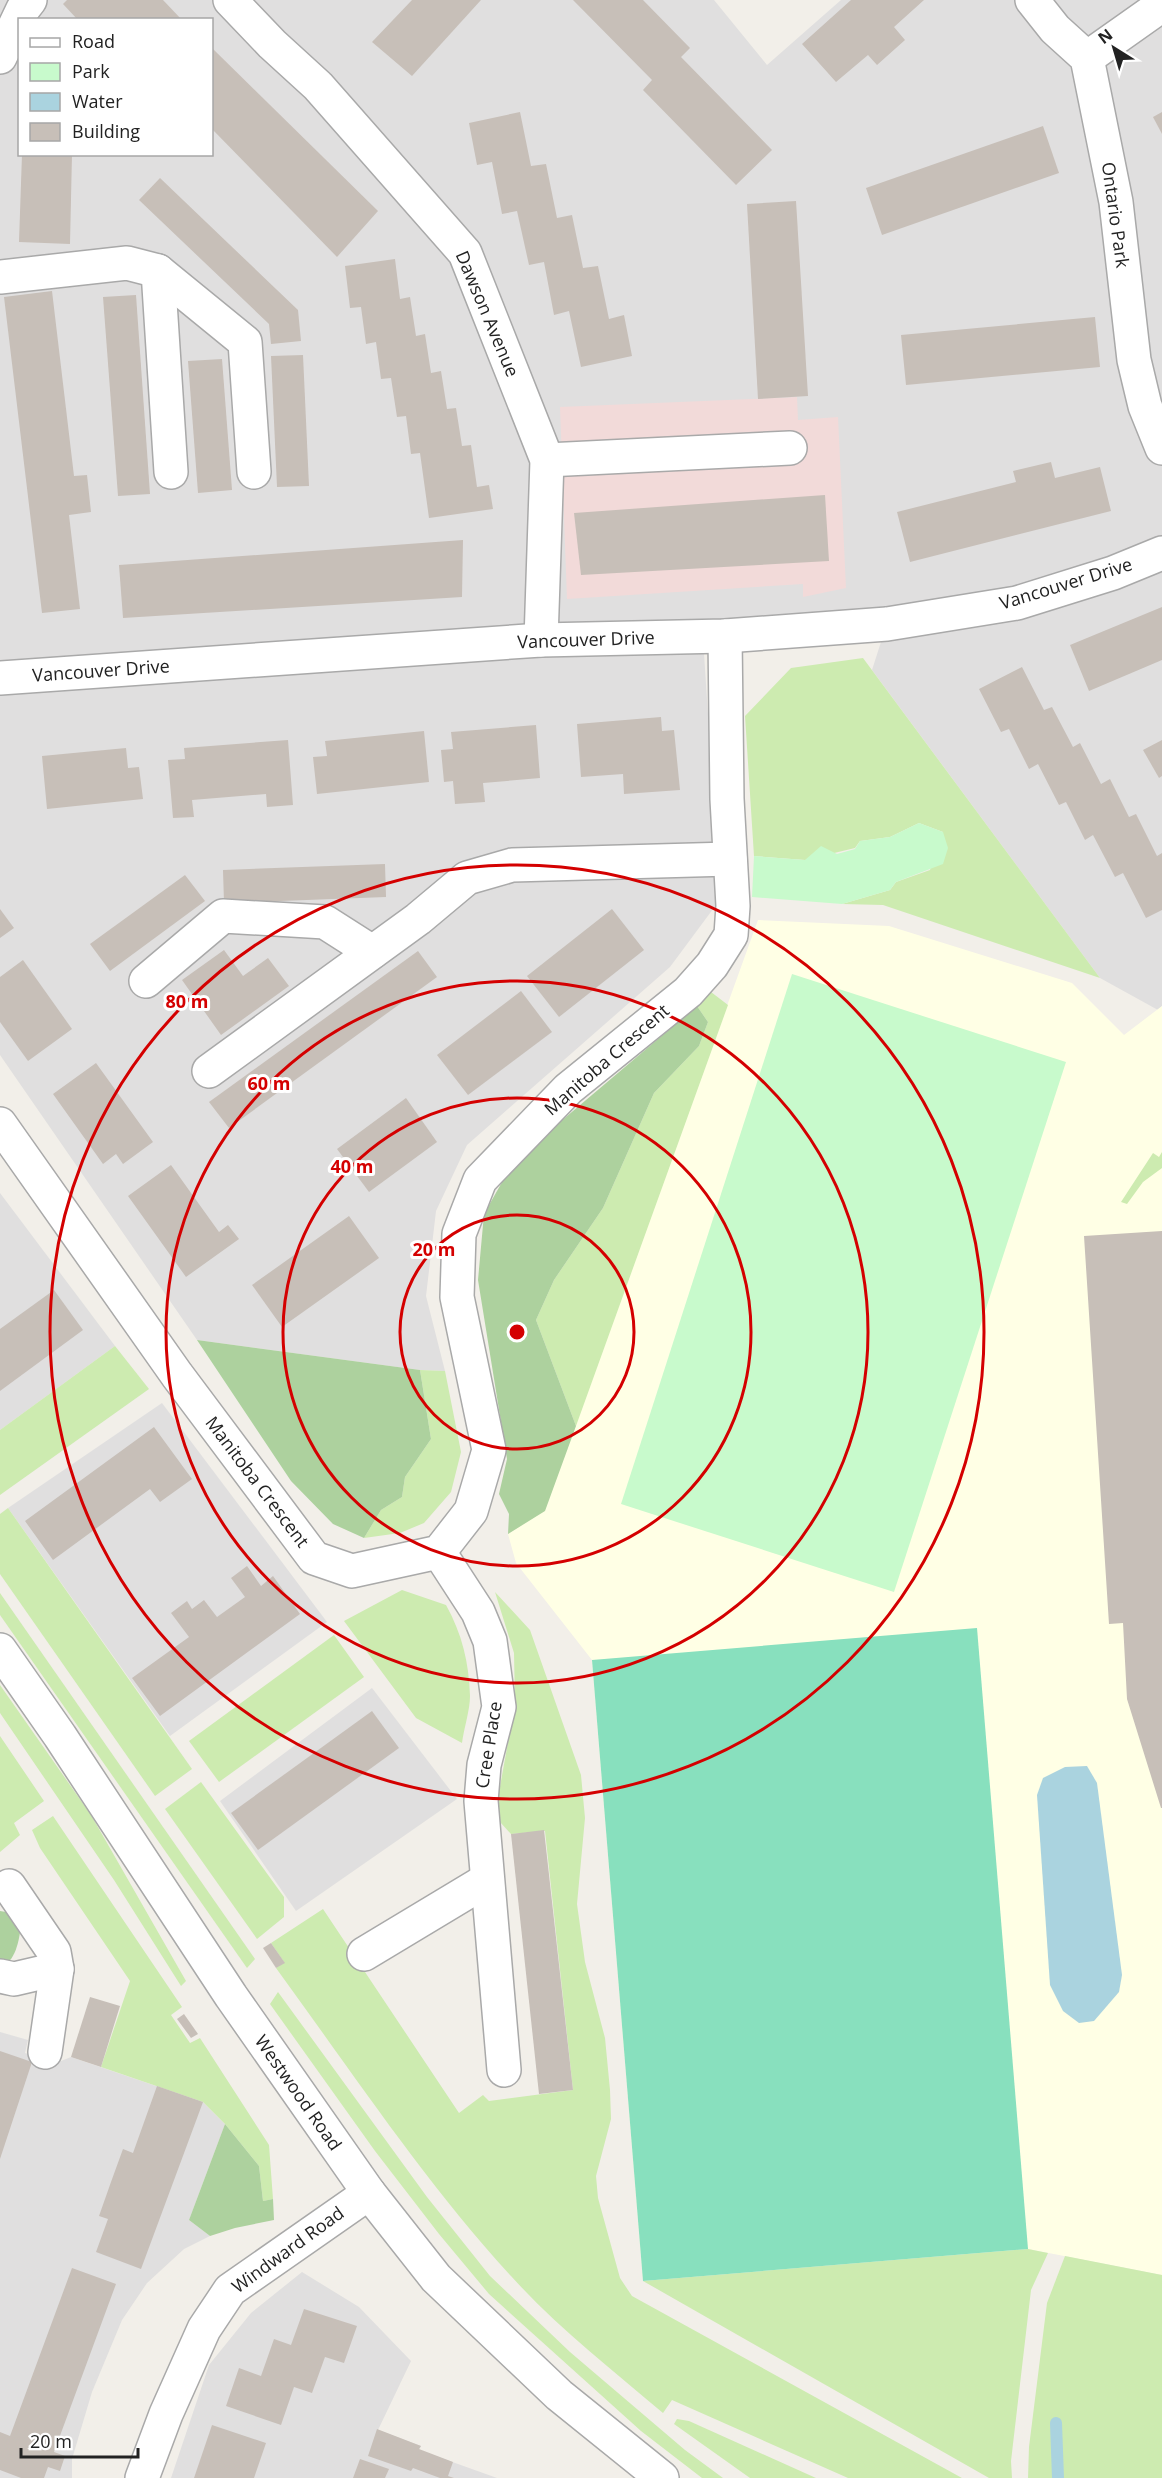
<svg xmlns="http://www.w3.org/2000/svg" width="1162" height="2478" viewBox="0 0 1162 2478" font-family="'Open Sans',sans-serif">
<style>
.residential{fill:#e0dfdf;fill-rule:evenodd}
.commercial{fill:#f2dad9}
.education{fill:#ffffe5}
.grass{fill:#cdebb0}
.forest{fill:#add19e}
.park{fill:#c8facc}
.pitch{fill:#88e0be}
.water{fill:#aad3df}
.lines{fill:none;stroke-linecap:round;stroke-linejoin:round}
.stream{stroke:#aad3df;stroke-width:12}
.building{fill:#c7bfb8}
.minor-casing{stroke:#a9a9a9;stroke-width:36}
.minor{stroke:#fff;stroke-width:33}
.ring{fill:none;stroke:#d40000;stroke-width:3}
.labels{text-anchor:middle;stroke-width:6;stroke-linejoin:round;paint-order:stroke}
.street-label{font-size:18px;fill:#222;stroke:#fff}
.centre{fill:#d40000;stroke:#fff;stroke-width:3}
.ring-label{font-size:18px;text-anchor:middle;font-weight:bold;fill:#d40000;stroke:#fff;stroke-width:6;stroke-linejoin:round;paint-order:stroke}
</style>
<rect width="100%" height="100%" fill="#f2efe9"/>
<g class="residential">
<path d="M0 0H714L767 65 841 0H1162V1006L1158 1010 1100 978 872 670 888 620 703 638 716 837V905L670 967 467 1145 436 1211 426 1296 445 1371 420 1370 197 1340 0 1055ZM20 20H212V154H20Z"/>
<polygon points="0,1193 115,1346 0,1430"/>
<polygon points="162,1403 327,1622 170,1736 8,1508"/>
<polygon points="372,1688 457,1799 296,1911 220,1801"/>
<polygon points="0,2032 28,2040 25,2053 56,2063 71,2057 203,2102 225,2124 189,2220 210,2236 184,2249 147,2283 122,2320 92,2392 72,2459 72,2478 0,2478"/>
<polygon points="302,2272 359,2307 411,2361 378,2430 421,2446 419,2450 497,2478 171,2478 209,2365 251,2313"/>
</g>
<polygon class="commercial" points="797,397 798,420 838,417 846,588 803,597 803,584 567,599 560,407"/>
<polygon class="education" points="758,920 889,926 1072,983 1124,1035 1162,1006 1162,2275 1028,2249 643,2281 592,1660 516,1563 508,1534 545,1510"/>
<g class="grass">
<polygon points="863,658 1100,978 883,905 842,904 890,890 896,882 930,870 943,832 919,823 890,837 860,841 855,848 805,860 754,856 745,716 791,668"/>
<polygon points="711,992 728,1005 576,1426 536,1320 554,1280 603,1208 654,1093 699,1046 708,1022 697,1006"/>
<polygon points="1162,1152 1162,1168 1143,1182 1127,1204 1121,1202 1153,1153 1159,1157"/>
<polygon points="115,1346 149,1389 0,1495 0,1430"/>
<polygon points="420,1370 445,1371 461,1452 451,1492 424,1523 400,1533 364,1538 381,1510 402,1497 405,1477 431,1439"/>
<polygon points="8,1508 192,1769 155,1796 0,1574 0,1514"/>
<path d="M402 1590 446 1605C462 1634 469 1662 470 1696 470 1710 464 1728 462 1743L416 1718 344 1621Z"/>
<path d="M495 1592 530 1630 581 1775 585 1818 577 1904 585 1962 605 2038 610 2090 611 2119 596 2176 598 2198 620 2278 632 2296 962 2478H848L672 2400 663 2413C611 2369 556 2326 511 2276 424 2181 352 2072 276 1968L284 1962 271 1943 323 1909 459 2113 483 2095 489 2101 573 2090 545 1831 511 1834 500 1822 497 1803 515 1704 514 1653Z"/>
<polygon points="0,1593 255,1959 247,1968 0,1615"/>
<polygon points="334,1635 364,1677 219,1782 189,1741"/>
<polygon points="0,1685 91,1815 186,1981 181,1986 114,1880 0,1713"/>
<polygon points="0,1736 44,1801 14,1823 20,1835 0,1852"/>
<polygon points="201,1782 284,1897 284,1917 257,1939 165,1809"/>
<polygon points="53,1816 182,2007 171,2015 190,2043 200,2038 269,2145 273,2199 263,2201 259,2166 225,2124 203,2102 101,2067 130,1981 40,1848 32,1830"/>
<polygon points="278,1992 427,2197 490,2276 570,2352 685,2450 723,2478 702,2478 641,2431 489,2294 439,2234 375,2151 270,2004"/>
<polygon points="1028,2249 1048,2253 1031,2290 1011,2461 1012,2478 989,2478 643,2281"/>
<polygon points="1065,2256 1162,2275 1162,2478 1028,2478 1029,2447 1047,2303"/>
<polygon points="677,2419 689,2421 816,2478 750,2478 674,2424"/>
</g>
<g class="forest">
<polygon points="697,1006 708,1022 699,1046 654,1093 603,1208 554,1280 536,1320 576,1426 545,1511 508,1534 509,1514 499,1494 507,1459 478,1280 484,1214 514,1161"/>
<polygon points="197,1340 420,1370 431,1439 405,1477 402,1497 381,1510 364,1538 333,1524 291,1481"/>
<path d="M0 1911 12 1913 21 1925C19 1941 16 1961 0 1968Z"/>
<polygon points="225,2124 259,2166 263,2201 273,2199 274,2220 235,2228 210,2236 189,2220"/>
</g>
<g class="park">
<polygon points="919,823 943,832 948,848 943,864 896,882 890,890 842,904 752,897 754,856 805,860 821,846 837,854 855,849 860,841 890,837"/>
<polygon points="792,974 1066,1062 894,1592 621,1504"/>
</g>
<polygon class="pitch" points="977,1628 1028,2249 643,2281 592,1660"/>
<polygon class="water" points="1087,1766 1097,1783 1122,1975 1119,1992 1094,2021 1079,2023 1063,2011 1050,1985 1037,1795 1043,1778 1065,1767"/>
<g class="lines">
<polyline class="stream" points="1056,2423 1058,2478"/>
</g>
<g class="building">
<polygon points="67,0 163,0 182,20 78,20 63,4"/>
<polygon points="412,0 481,0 412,76 372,42"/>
<polygon points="573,0 643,0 690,48 681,57 772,150 736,185 643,90 652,80"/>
<polygon points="851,0 924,0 894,27 905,40 877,65 868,55 836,82 802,44"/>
<polygon points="212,48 378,211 337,257 212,129"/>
<polygon points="520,112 531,166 546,164 557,218 572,215 583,268 598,266 609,319 624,315 632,356 581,367 569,311 554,315 544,262 529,265 517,211 502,214 492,162 477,165 469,123"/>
<polygon points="1162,112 1162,134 1153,117"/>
<polygon points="1043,126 1059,173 882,235 866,188"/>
<polygon points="22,154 72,154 70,244 19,242"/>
<polygon points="160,178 298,310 301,341 271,344 269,324 139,200"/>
<polygon points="796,201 808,396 758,399 747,204"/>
<polygon points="395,259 400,299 410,297 416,336 425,334 431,373 441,371 447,409 456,408 462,446 471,445 477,487 489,485 493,509 429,518 420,453 411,454 406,416 397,417 391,378 381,379 376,342 366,344 361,307 350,308 345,266"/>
<polygon points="52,291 74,476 87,475 91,512 69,515 80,609 42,613 4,297"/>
<polygon points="136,295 150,494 118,496 103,297"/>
<polygon points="1095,317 1100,367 906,385 901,335"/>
<polygon points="303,355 309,486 277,487 271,356"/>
<polygon points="222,359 232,490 198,493 188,361"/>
<polygon points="1051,462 1055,478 1100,467 1111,511 910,562 897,512 1016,482 1013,471"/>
<polygon points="825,495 829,561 581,575 574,513"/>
<polygon points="463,540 462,597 123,618 119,565"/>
<polygon points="1162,607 1162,660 1089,691 1070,645"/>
<polygon points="1022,667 1044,710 1052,707 1073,747 1080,743 1101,784 1110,779 1129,817 1136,814 1157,856 1162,853 1162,910 1146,918 1123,873 1115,877 1093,835 1085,840 1066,802 1059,805 1038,764 1029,769 1009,729 1001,732 979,689"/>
<polygon points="661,717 662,731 674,730 680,790 624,794 623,774 581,777 577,724"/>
<polygon points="536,725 540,778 483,783 485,802 455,804 453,781 444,782 441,750 453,749 451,732"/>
<polygon points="424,731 429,782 317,794 313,757 327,756 325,741"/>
<polygon points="288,740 293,805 267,807 266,794 192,800 194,817 173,818 168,760 185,759 184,748"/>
<polygon points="1162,740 1162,776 1159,778 1143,750"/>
<polygon points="126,748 128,768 139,767 143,799 47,809 42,756"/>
<polygon points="385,864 386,897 224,903 223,870"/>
<polygon points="185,875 205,901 110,971 90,944"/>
<polygon points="0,909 14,928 0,938"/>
<polygon points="612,909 644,950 559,1017 527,976"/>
<polygon points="224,950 243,976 268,958 289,986 221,1035 182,980"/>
<polygon points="418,951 437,977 229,1128 209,1102"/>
<polygon points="23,960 72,1029 28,1061 0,1022 0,977"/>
<polygon points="521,991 552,1032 468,1095 437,1055"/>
<polygon points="96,1063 153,1142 123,1164 116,1154 103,1164 53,1094"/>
<polygon points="406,1098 437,1142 369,1192 337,1149"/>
<polygon points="171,1165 219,1232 228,1225 239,1239 186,1277 128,1196"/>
<polygon points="349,1216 379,1258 282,1327 252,1285"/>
<polygon points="1162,1231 1162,1808 1161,1808 1127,1699 1123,1623 1109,1624 1084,1236"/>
<polygon points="54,1290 83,1330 0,1391 0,1329"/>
<polygon points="154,1427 192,1479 160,1502 150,1489 53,1560 25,1521"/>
<polygon points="247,1566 261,1586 273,1576 300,1614 160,1716 132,1678 189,1637 171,1613 187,1601 192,1609 204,1600 217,1617 245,1597 231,1578"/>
<polygon points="372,1711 399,1748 258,1850 231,1813"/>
<polygon points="544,1830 573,2090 539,2094 511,1834"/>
<polygon points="271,1943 285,1963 276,1968 263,1948"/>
<polygon points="90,1997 120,2006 101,2067 71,2057"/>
<polygon points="184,2014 198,2034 191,2038 177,2019"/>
<polygon points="0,2051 32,2062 0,2159"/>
<polygon points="157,2086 203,2102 141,2269 96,2252 108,2219 99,2216 111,2182 123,2149 133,2153"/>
<polygon points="72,2268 116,2284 54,2452 65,2456 60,2471 48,2467 44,2478 21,2478 0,2470 0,2432 10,2436"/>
<polygon points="304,2309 357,2326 344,2363 325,2357 312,2393 294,2387 281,2425 226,2406 239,2368 261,2376 274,2339 291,2345"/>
<polygon points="212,2425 266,2443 254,2478 194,2478"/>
<polygon points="377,2429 421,2446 419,2449 453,2462 448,2476 454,2478 440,2478 413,2468 411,2471 368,2456"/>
<polygon points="360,2459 389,2469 385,2478 353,2478"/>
</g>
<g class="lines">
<g class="minor-casing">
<g id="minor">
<polyline points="230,0 272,44 318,86 465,253 547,460 541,640"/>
<polyline points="1032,0 1055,29 1087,58 1116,202 1134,360 1145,406 1162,448"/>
<polyline points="0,57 23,9 30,0"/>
<polyline points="1087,58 1162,5"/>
<polyline points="158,271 171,472"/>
<polyline points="0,277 127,263 158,271 245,342 254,472"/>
<polyline points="547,460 790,448"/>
<polyline points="0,678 541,640 725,636 887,624 1017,603 1113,573 1162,553"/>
<polyline points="146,981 223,916 325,922 372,952"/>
<polyline points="209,1071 418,919 467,878 512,865 730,859"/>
<polyline points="0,1124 177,1375 314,1558 352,1571 439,1552 471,1511 489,1450 457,1297 459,1234 480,1180 568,1089 688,992 712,965 731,935 733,906 727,799 725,636"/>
<polyline points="439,1552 478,1612 490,1641 499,1707 484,1765 481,1801 504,2070"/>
<polyline points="0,1650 60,1736 231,1996 369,2193 436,2278 559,2395 662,2478"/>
<polyline points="9,1886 54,1952 57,1969 45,2052"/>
<polyline points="364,1954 487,1880"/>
<polyline points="0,1976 14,1979 57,1969"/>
<polyline points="142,2478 166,2414 204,2329 230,2290 369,2193"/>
</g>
</g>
<use href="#minor" class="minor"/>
</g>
<g class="ring">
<circle cx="517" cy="1332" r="117"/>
<circle cx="517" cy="1332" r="234"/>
<circle cx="517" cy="1332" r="351"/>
<circle cx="517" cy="1332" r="467"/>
</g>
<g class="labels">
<g class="street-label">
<text transform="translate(1115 215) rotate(82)" y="6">Ontario Park</text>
<text transform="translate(487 314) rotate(67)" y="6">Dawson Avenue</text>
<text transform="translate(1066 584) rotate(-17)" y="6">Vancouver Drive</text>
<text transform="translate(586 640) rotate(-2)" y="6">Vancouver Drive</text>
<text transform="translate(101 671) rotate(-4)" y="6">Vancouver Drive</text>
<text transform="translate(607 1060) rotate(-41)" y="6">Manitoba Crescent</text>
<text transform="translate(257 1482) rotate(53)" y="6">Manitoba Crescent</text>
<text transform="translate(489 1745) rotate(-81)" y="6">Cree Place</text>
<text transform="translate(298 2093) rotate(55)" y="6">Westwood Road</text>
<text transform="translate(288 2250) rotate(-36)" y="6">Windward Road</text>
</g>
</g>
<circle cx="517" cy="1332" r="9" class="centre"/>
<g class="ring-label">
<text x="187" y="1008">80 m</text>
<text x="269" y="1090">60 m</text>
<text x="352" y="1173">40 m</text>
<text x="434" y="1256">20 m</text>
</g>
<rect x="18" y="18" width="195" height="138" fill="#ffffff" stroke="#a7a7a7" stroke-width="1.5"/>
<rect x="30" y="38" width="30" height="9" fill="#ffffff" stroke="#a7a7a7" stroke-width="1.5"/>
<text x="72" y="48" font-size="18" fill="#222222">Road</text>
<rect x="30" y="63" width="30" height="18" fill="#c8facc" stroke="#a7a7a7" stroke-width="1.5"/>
<text x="72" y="78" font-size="18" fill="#222222">Park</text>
<rect x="30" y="93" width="30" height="18" fill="#aad3df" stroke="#a7a7a7" stroke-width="1.5"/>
<text x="72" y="108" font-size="18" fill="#222222">Water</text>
<rect x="30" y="123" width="30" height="18" fill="#c7bfb8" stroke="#a7a7a7" stroke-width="1.5"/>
<text x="72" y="138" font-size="18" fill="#222222">Building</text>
<g transform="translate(1114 48) rotate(323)" stroke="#ffffff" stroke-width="4.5" paint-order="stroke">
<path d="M0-4.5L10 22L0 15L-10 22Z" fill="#222222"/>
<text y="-9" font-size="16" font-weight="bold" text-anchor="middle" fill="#222222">N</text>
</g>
<path d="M21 2448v9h117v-9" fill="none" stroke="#222222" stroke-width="3"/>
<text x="30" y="2448" font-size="18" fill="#222222" stroke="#ffffff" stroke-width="4.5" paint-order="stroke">20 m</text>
</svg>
